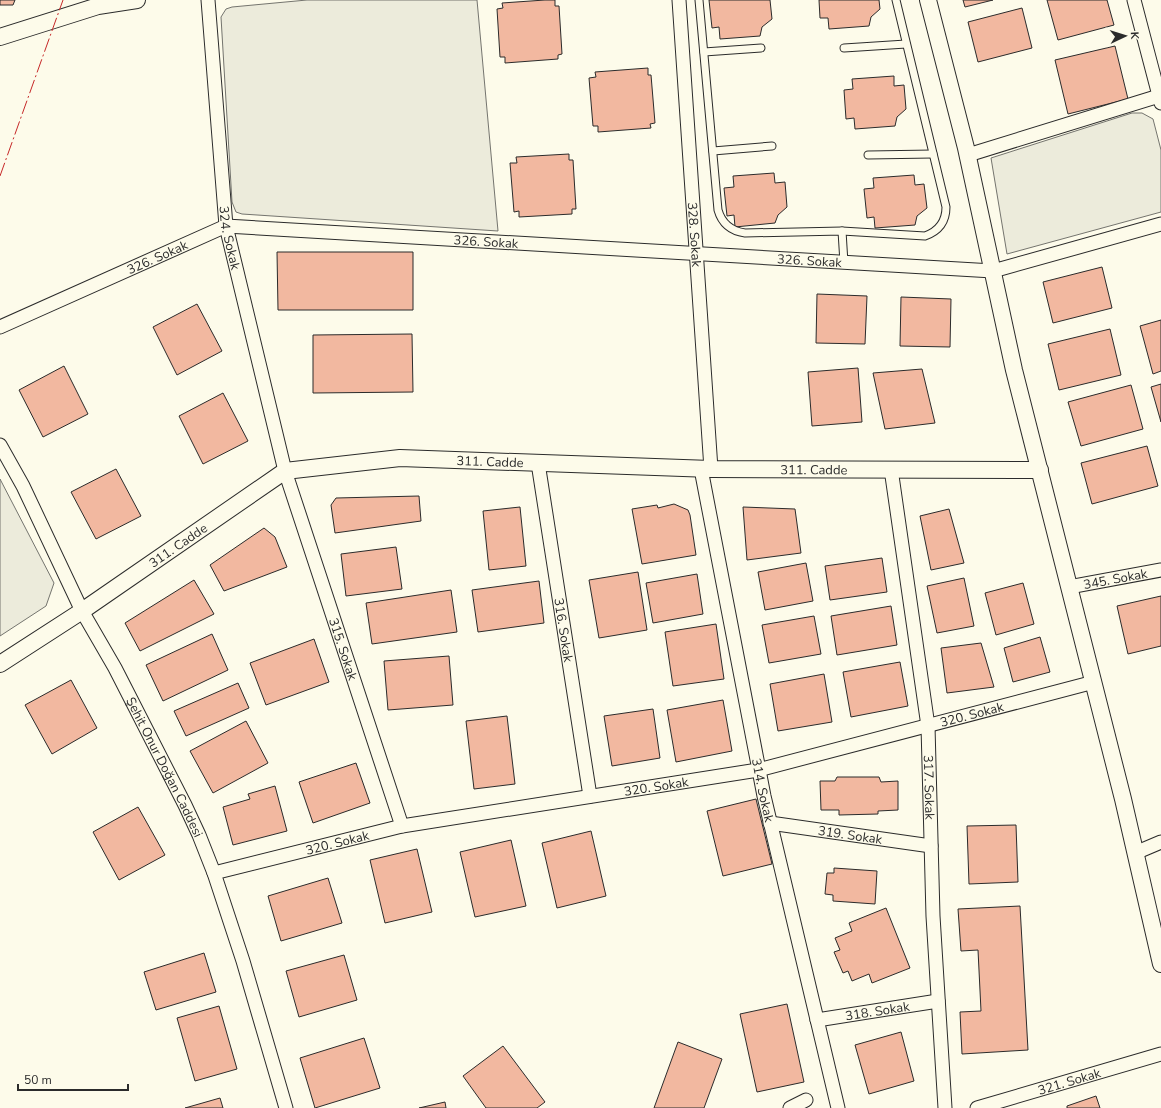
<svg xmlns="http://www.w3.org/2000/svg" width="1161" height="1108" viewBox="0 0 1161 1108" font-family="'Nunito Sans',sans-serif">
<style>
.green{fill:#ecebdb;stroke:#74746e}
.building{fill:#f2b8a0;stroke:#2b2b2b}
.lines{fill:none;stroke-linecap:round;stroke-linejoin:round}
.service-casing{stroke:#2b2b2b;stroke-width:9}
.minor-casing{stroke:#2b2b2b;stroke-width:15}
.tertiary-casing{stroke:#2b2b2b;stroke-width:18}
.service{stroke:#fdfbea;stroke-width:7}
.minor{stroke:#fdfbea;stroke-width:13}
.tertiary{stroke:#fdfbea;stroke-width:16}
.power{stroke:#c62828;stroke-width:1;stroke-dasharray:14 3 2 3;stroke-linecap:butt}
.labels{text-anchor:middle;stroke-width:3;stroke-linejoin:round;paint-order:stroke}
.street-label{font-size:13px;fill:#2b2b2b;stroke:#fdfbea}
</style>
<rect width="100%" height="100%" fill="#fdfbea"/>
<g class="green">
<polygon points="307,0 477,0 498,231 242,214 236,212 232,202 221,17 226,9 232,7"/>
<polygon points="1132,113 1142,113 1153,119 1161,150 1161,212 1007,254 991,158"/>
<polygon points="0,479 54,583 46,606 0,636"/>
</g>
<g class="building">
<polygon points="0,0 15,0 13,5 0,5"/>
<polygon points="545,0 555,0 555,6 559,6 562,54 558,55 558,59 505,63 505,57 500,57 497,9 503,8 502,3"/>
<polygon points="709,0 770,0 772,19 762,27 760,36 720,39 719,27 712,28"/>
<polygon points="819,0 879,0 880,9 871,17 869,26 829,29 828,18 820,18"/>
<polygon points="963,0 993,0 965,7"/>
<polygon points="1047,0 1107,0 1114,25 1058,40"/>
<polygon points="1022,8 1032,48 978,62 968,22"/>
<polygon points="1115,46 1128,99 1068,114 1055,60"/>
<polygon points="648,68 648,75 651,75 655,123 650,124 651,128 598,132 598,126 593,126 589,78 596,77 595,72"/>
<polygon points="894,76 894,86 904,85 906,109 897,117 895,126 855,129 854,118 846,119 844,90 853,89 852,79"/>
<polygon points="569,154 569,160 573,160 576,209 572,209 572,214 519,217 519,211 514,212 510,163 517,163 516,157"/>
<polygon points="774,173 775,183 785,182 787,207 778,215 775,223 735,227 734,215 727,216 724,188 734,187 733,176"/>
<polygon points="914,175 915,185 924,184 927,208 917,216 915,225 875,228 874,217 867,218 864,189 874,188 873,178"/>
<polygon points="277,252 413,252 413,310 278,310"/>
<polygon points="1102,267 1112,308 1053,323 1043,282"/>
<polygon points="817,294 867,296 865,344 816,343"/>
<polygon points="901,297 951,299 950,347 900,346"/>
<polygon points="197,304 222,351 177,375 153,327"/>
<polygon points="1161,320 1161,371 1153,374 1140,326"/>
<polygon points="1110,329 1121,375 1059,390 1048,344"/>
<polygon points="412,334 413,392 313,393 313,335"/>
<polygon points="64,366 88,414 43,437 19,390"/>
<polygon points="858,368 862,422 812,426 808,372"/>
<polygon points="922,369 935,423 885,429 873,373"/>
<polygon points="1161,384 1161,422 1151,387"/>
<polygon points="1131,385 1143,429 1081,446 1068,402"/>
<polygon points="223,393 248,441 203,464 179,416"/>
<polygon points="1147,446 1158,486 1092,504 1081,463"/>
<polygon points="116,469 141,516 96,539 71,492"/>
<polygon points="419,496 421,521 335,533 331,505 336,498"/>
<polygon points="674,504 688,510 690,515 696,555 642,564 632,509 657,505 658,508"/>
<polygon points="520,507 526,566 489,570 483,511"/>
<polygon points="743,507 795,509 801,553 747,560"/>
<polygon points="949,509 964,563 931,570 920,516"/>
<polygon points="264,528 275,537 287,567 224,591 210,565"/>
<polygon points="396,547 402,589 346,596 341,554"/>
<polygon points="882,558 887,592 830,600 825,566"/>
<polygon points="806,563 813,601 765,610 758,572"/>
<polygon points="638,572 647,630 599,638 589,580"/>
<polygon points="697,574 703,614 653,623 646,583"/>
<polygon points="964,578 974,626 937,633 927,586"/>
<polygon points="194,580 214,614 140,651 125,623"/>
<polygon points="539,581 544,623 478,632 472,590"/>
<polygon points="1023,583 1034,624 996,635 985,593"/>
<polygon points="451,590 457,632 372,644 366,603"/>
<polygon points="1161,596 1161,646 1128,654 1117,606"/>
<polygon points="891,606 897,645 837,655 831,616"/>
<polygon points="814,616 821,654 769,663 762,625"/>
<polygon points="716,624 724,679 673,686 665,632"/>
<polygon points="212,634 228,670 163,701 146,665"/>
<polygon points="1040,637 1050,672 1013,682 1004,648"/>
<polygon points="314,639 329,682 266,705 250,663"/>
<polygon points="981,643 994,687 947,693 941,648"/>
<polygon points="449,656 453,705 388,710 384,661"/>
<polygon points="900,662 908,706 851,717 843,672"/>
<polygon points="824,674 832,722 778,731 770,684"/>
<polygon points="71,680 97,728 52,754 25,705"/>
<polygon points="238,683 249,708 186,736 174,711"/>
<polygon points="723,700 732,751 676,762 667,710"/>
<polygon points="653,709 660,758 612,766 604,716"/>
<polygon points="507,716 515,784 474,789 466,721"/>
<polygon points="246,721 268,763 213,793 190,751"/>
<polygon points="356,763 370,803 313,823 299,782"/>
<polygon points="837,777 879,777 881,782 898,781 898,810 878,811 878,814 839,815 839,810 821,810 820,781 835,781"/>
<polygon points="275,786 287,831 233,845 223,807 250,799 248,794"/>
<polygon points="756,799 772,864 723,876 707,811"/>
<polygon points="138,807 165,855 119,880 93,832"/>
<polygon points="1016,825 1018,882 969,884 967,826"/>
<polygon points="591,831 606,896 557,908 542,843"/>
<polygon points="511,840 526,906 475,917 460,852"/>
<polygon points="417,849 432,912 385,923 370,860"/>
<polygon points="834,868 877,871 875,904 833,901 833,895 825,894 827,873 834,873"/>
<polygon points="328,878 342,923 281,941 268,896"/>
<polygon points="1020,906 1028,1050 962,1054 960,1012 981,1011 978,950 961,951 958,909"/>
<polygon points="886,908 910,968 872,983 869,974 852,981 848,971 843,973 834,952 840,950 835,938 852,931 849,923"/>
<polygon points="204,953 216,992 156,1010 144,972"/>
<polygon points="344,955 357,1000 299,1017 286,971"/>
<polygon points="787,1004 804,1082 757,1092 740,1014"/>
<polygon points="219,1006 237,1069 195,1081 177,1018"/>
<polygon points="901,1032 914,1081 869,1094 855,1045"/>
<polygon points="364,1038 380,1088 315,1108 300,1058"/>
<polygon points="678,1042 722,1059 704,1108 654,1108"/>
<polygon points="503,1046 545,1102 537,1108 486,1108 463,1076"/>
<polygon points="1096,1096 1100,1108 1067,1108 1067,1106"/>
<polygon points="220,1098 223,1108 185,1108"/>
<polygon points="445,1102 446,1108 419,1108"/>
</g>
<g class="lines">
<g class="service-casing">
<g id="service">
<path d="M699 0 718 210C722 224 731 231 745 233L842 231 925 236C939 231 946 222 946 207L896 0"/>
<polyline points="844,48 906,44"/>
<polyline points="704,52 761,48"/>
<polyline points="713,151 772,146"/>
<polyline points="868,155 933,154"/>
<polyline points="842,231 844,263"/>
</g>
</g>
<g class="minor-casing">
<g id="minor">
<path id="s1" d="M208 0 226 226 285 471 402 826"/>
<path id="s2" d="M679 0 711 469"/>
<polyline points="1134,0 1161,103"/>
<polyline points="968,155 1159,96"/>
<path id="s3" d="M0 327 226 226 993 271 1161 224"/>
<path id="s4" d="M0 445 23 486 82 611 115 668 185 805 199 835 214 873 243 961 286 1108"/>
<path id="s5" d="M538 463 590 796"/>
<path id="s6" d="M701 469 764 796 838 1108"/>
<path id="s7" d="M891 469 928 726 933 916 945 1108"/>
<path id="s8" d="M1069 587 1161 570"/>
<path id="s9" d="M770 823 931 846"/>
<polyline points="1135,853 1161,842"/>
<path id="s10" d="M214 873 402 826 758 770 1094 682"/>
<path id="s11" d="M817 1020 938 1001"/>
<polyline points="790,1108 806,1100"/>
<path id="s12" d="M977 1108 1161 1054"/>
</g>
</g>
<g class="tertiary-casing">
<g id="tertiary">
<polyline points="928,0 966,148 1014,370 1123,799 1161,964"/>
<polyline points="0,37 98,6 137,0"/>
<path id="s13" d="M0 664 82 611 285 471 400 458 711 469 1040 470"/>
</g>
</g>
<use href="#service" class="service"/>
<use href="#minor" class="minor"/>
<use href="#tertiary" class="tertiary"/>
<polyline class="power" points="0,176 63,0"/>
</g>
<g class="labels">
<g class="street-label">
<text dy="5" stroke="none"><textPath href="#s2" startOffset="235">328. Sokak</textPath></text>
<text dy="5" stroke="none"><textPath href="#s1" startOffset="239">324. Sokak</textPath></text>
<text dy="5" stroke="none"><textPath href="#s3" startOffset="508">326. Sokak</textPath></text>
<text dy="5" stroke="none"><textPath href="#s3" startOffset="172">326. Sokak</textPath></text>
<text dy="5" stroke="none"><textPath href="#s3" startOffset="832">326. Sokak</textPath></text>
<text dy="5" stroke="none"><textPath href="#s13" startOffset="550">311. Cadde</textPath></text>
<text dy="5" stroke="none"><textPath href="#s13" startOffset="874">311. Cadde</textPath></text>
<text dy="5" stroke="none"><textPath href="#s13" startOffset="214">311. Cadde</textPath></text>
<text dy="5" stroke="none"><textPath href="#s8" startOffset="47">345. Sokak</textPath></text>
<text dy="5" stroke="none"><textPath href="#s5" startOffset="169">316. Sokak</textPath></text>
<text dy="5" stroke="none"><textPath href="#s1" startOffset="666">315. Sokak</textPath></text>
<text dy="5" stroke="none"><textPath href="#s10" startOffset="775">320. Sokak</textPath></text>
<text dy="5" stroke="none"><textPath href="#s4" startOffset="362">Şehit Onur Doğan Caddesi</textPath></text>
<text dy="5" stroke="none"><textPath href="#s10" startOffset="451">320. Sokak</textPath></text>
<text dy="5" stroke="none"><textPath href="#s7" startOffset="321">317. Sokak</textPath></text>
<text dy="5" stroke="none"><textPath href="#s6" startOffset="327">314. Sokak</textPath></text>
<text dy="5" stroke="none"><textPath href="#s9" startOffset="81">319. Sokak</textPath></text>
<text dy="5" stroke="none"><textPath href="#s10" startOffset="127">320. Sokak</textPath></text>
<text dy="5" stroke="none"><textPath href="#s11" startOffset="61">318. Sokak</textPath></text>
<text dy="5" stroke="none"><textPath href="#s12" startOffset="96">321. Sokak</textPath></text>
</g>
</g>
<g transform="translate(1125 36) rotate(86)" stroke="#fdfbea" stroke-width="3" paint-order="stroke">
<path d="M0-3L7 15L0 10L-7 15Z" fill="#2b2b2b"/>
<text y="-6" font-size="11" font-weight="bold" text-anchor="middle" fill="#2b2b2b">K</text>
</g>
<path d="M18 1084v6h110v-6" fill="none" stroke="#2b2b2b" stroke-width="2"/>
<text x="24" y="1084" font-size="12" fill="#2b2b2b" stroke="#fdfbea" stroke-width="3" paint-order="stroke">50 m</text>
</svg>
